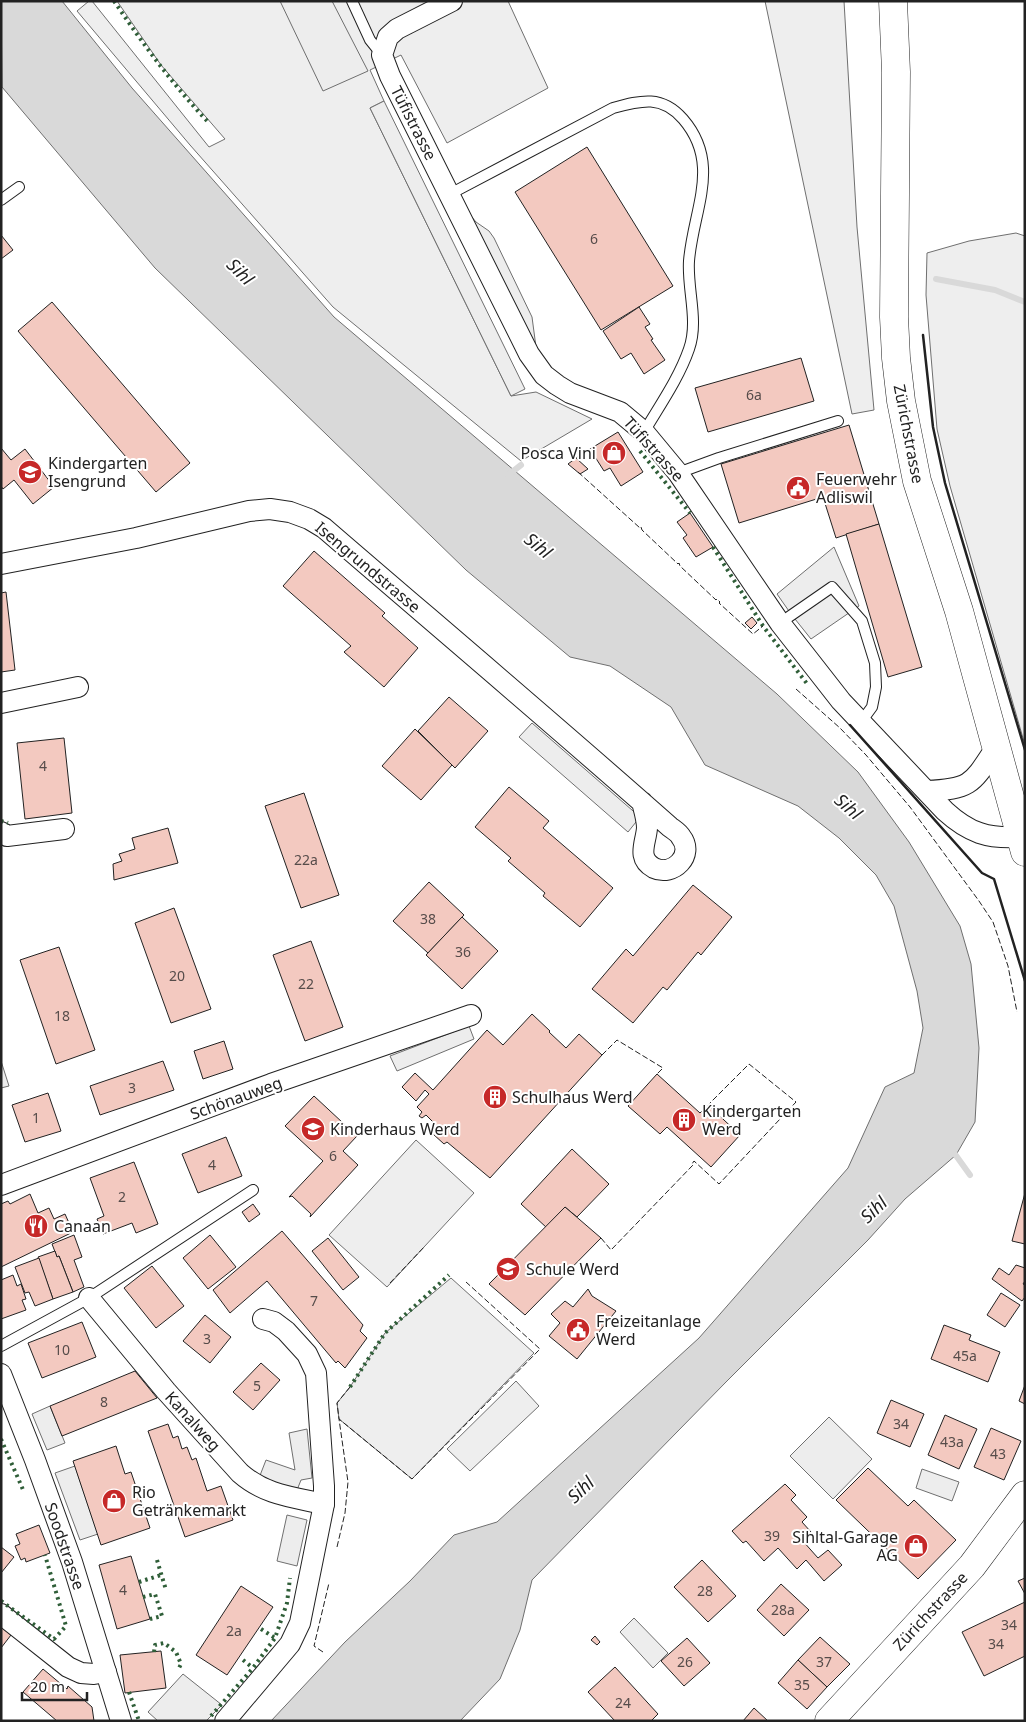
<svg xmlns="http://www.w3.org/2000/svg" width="1026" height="1722" viewBox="0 0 1026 1722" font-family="'Noto Sans',sans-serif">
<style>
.green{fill:#eee;stroke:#6f6f6f}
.parking{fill:#ededed;stroke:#6f6f6f}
.water{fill:#d9d9d9;stroke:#6f6f6f}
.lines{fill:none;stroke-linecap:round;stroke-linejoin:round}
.stream{stroke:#d9d9d9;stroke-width:6}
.building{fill:#f3c9c0;stroke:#222}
.service-casing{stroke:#222;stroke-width:12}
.minor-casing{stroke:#222;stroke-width:22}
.secondary-casing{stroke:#222;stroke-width:29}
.service{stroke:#fff;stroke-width:10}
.minor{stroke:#fff;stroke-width:20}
.secondary{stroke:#fff;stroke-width:28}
.hedge{stroke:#2f5e38;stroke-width:4;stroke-dasharray:2.5 4;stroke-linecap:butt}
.fence{stroke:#222;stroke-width:1;stroke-dasharray:6 2.5;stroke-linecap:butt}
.wall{stroke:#222;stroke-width:2.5}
.labels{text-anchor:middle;stroke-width:4;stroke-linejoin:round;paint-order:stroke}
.number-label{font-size:14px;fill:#564c4a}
.street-label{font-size:16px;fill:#222;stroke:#fff}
.poi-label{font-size:16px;fill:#222;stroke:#fff;text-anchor:start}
.water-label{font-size:18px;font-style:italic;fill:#222;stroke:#fff}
</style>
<rect width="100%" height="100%" fill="#fff"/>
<g class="green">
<polygon points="89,1 92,1 209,147 225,139 161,65 117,1 508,1 548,88 447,143 401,55 370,70 384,101 370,108 511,396 536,392 592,419 521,461 333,307 190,145 77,11"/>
<polygon points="765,1 844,1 857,227 874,410 852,414"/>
<polygon points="1016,233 1025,236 1025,745 950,486 937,429 926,295 927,253 969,241"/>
<polygon points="416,1140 474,1193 387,1287 329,1235"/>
<polygon points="451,1278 534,1353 412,1479 339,1419 337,1403 350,1387 385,1333"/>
<polygon points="516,1381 539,1406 470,1471 447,1449"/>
</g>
<g class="parking">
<polygon points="280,1 332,1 368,71 323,91"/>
<polygon points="384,101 525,389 511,396 370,108"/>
<polygon points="471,216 476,222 489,231 494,238 532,317 536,347"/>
<polygon points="834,547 859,606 811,639 791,614 777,594"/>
<polygon points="532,723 640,817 628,832 519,737"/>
<polygon points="469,1026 474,1039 397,1071 390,1056"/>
<polygon points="1,1061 9,1086 1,1088"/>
<polygon points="50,1406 65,1443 47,1450 32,1414"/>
<polygon points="829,1417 872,1459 833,1499 790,1456"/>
<polygon points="307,1429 312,1478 301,1480 297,1490 259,1478 266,1460 295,1470 289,1433"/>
<polygon points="75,1466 98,1534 80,1540 55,1473"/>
<polygon points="922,1469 959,1482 952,1501 916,1488"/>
<polygon points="287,1515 307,1520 297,1566 277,1561"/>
<polygon points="634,1618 668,1653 653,1668 620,1632"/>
<polygon points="183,1674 222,1705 206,1721 158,1721 148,1712"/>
</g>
<polygon class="water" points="1,1 62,1 132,88 334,317 777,694 858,772 909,842 960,926 971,964 979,1048 975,1122 956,1155 905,1199 868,1240 726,1382 532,1580 520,1630 500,1679 460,1721 271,1721 345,1642 410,1581 454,1535 497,1522 699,1338 848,1168 885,1087 914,1073 923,1028 917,991 894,906 876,875 839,838 798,806 705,765 671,707 610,666 570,657 466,570 155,268 2,87"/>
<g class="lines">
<g class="stream">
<polyline points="936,279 995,290 1025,302"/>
<polyline points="508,475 521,465"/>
<polyline points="952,1150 970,1175"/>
</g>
</g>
<g class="building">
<polygon points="587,147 673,286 601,330 515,192"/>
<polygon points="1,235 13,250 1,259"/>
<polygon points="52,302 190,463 156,492 18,331"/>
<polygon points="639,307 650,324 645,327 653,339 651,340 665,360 644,374 631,353 621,359 603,331"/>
<polygon points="801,358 814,401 708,432 695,388"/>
<polygon points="849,425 879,524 836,538 823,497 739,523 721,464"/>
<polygon points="618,432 643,472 621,486 610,468 604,471 590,449"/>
<polygon points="1,448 11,460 25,449 54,487 33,504 14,480 3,489 1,486"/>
<polygon points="576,458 588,469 580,474 568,464"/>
<polygon points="690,513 713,547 696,557 683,538 687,535 677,522"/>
<polygon points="879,524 922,667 888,677 846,534"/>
<polygon points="314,551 385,613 382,616 418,648 384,687 344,652 351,646 283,586"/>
<polygon points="6,592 15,670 1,672 1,593"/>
<polygon points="752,617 757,623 751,629 745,623"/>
<polygon points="449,697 488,731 455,768 418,731"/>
<polygon points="415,729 452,765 421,800 382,766"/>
<polygon points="64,738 72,813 25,819 17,743"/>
<polygon points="509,787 549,821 543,828 613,888 580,927 543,896 545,893 508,861 511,858 475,827"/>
<polygon points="304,793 339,895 301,908 265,806"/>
<polygon points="168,828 178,863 114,880 113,864 122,861 119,854 135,849 132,838"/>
<polygon points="429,882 464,915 428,953 393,921"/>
<polygon points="693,885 732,917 701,955 698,952 667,990 663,987 633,1023 592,989 626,949 633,956"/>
<polygon points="174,908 211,1009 171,1023 135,923"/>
<polygon points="462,917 498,951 462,989 426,955"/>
<polygon points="311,941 343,1027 305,1041 273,955"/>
<polygon points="59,947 95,1050 56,1064 20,960"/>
<polygon points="532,1014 550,1031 549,1032 566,1048 579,1034 602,1055 490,1178 447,1142 444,1144 433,1134 439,1128 426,1115 422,1118 419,1116 422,1112 417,1107 429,1094 425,1090 416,1101 402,1087 415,1073 433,1090 487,1030 503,1045"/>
<polygon points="224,1041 233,1069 203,1079 194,1051"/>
<polygon points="163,1061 174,1090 100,1115 90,1086"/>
<polygon points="657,1074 700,1113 708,1105 740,1135 711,1167 667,1127 660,1134 628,1106"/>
<polygon points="48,1093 61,1131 25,1142 12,1105"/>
<polygon points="314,1096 357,1136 343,1151 358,1165 310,1217 311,1214 292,1196 289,1197 323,1161 285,1126"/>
<polygon points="226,1137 242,1176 198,1193 182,1154"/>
<polygon points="572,1149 609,1184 577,1217 565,1207 547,1228 521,1204"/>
<polygon points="134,1162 158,1224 136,1233 132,1223 103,1234 97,1219 104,1216 90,1178"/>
<polygon points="1025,1193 1025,1244 1012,1241"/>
<polygon points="30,1194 38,1213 49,1208 54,1219 65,1214 73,1232 1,1267 1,1204 8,1201 10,1204"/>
<polygon points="253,1204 260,1214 249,1222 242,1212"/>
<polygon points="565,1207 601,1238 525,1315 489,1284"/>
<polygon points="282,1231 363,1325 360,1331 367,1338 345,1368 338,1361 336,1363 267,1281 230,1313 213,1290"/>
<polygon points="74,1235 82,1257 74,1260 84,1287 73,1292 59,1256 57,1257 52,1244"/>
<polygon points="210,1235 236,1267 208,1289 183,1258"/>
<polygon points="328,1238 359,1277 343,1290 312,1251"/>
<polygon points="55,1251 57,1257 59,1256 73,1292 53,1299 38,1257"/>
<polygon points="39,1258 53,1299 35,1306 29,1292 25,1293 15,1267"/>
<polygon points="1016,1265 1025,1268 1025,1281 1023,1284 1025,1285 1025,1297 1022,1301 992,1279 999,1268 1009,1275"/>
<polygon points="152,1266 184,1306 156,1328 124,1288"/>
<polygon points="13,1275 17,1286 21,1284 26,1299 22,1300 26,1310 1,1319 1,1280"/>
<polygon points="588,1289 592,1296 616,1311 577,1359 549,1336 560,1323 551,1314 565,1301 573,1307"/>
<polygon points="1001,1293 1020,1305 1005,1327 987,1315"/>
<polygon points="205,1315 231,1337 210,1363 183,1341"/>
<polygon points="82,1322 96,1357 42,1378 28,1343"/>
<polygon points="944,1325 971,1335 969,1340 1000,1352 988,1382 931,1359"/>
<polygon points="261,1363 280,1380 253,1410 233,1392"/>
<polygon points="135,1371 157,1398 62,1436 50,1406"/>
<polygon points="1025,1385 1025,1404 1019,1401"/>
<polygon points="891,1400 924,1414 910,1447 877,1433"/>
<polygon points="945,1415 977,1429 959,1469 928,1455"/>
<polygon points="168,1424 173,1438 178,1436 182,1449 187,1447 192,1460 196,1458 207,1491 221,1486 233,1520 185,1537 148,1431"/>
<polygon points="991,1428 1021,1441 1004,1480 974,1467"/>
<polygon points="116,1446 125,1474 131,1472 150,1528 101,1545 73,1461"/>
<polygon points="868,1468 908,1506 914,1500 956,1540 918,1579 836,1500"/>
<polygon points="785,1484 796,1495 791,1500 807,1517 802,1522 811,1532 802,1540 818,1558 828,1550 842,1565 824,1581 806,1560 797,1569 778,1548 764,1561 746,1541 743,1543 732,1531"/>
<polygon points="39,1525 50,1553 26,1562 25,1558 21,1560 15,1546 20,1544 16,1534"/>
<polygon points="1,1547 14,1557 1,1573"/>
<polygon points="131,1556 150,1619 117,1629 99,1565"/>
<polygon points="702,1560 736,1596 708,1622 674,1587"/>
<polygon points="1025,1578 1025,1594 1018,1581"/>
<polygon points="781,1584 809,1610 784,1636 757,1610"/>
<polygon points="241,1586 273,1607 227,1675 196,1655"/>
<polygon points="1025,1602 1025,1656 984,1676 962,1632"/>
<polygon points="1,1627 11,1635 1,1648"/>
<polygon points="595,1636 600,1642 597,1645 591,1640"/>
<polygon points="820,1637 850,1664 827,1687 798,1660"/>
<polygon points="687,1638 710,1663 684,1686 661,1661"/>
<polygon points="161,1651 166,1688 125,1693 120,1655"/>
<polygon points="798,1660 827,1687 807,1709 778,1683"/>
<polygon points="615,1667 658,1714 651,1721 615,1721 588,1692"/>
<polygon points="43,1669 67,1689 68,1686 92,1707 94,1721 57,1721 23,1692"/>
<polygon points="754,1708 768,1721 743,1721"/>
</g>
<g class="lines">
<g class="service-casing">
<g id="service">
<polyline points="352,1 370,40 382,55"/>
<path d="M450 194 613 108C642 100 662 95 683 119 722 164 693 210 689 261 687 289 699 321 689 349 679 378 660 405 644 432"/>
<polyline points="1,200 19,187"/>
<polyline points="678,473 719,458 838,421"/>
<polyline points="780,623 832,587 862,621 875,663 876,687 872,707 861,722"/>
<polyline points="1,1346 89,1298 253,1190"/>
</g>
</g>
<g class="minor-casing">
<g id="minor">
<path d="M452 1 397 29 388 37 382 55 390 76 529 354 544 375 557 385 570 393 620 412 644 432 678 473 780 623 841 701 945 811C969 833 988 839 1020 837"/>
<path d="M1 564 136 538 249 511 270 509 290 512 309 519 324 528C440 628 556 726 670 827 674 830 679 833 681 837 695 855 673 877 654 868 636 858 646 843 647 828 647 819 644 810 642 802"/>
<polyline points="1,703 78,687"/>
<path d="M927 791C971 789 972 784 995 749"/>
<polyline points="1,832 7,836 64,829"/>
<polyline points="1,1185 271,1084 471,1015"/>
<path d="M89 1298 166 1391 240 1473C265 1495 292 1497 324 1504"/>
<polyline points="1,1374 35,1460 72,1562 121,1721"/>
<polyline points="1,1614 68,1667 81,1673 94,1674 106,1672"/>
<polyline points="225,1721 290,1644 300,1623 324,1504 324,1486 316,1373 307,1354 286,1331 274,1322 263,1319"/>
</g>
</g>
<g class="secondary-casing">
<g id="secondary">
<polyline points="893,1 896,72 894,317 896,358 901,401 917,481 959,611 1025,852"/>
<polyline points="829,1721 972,1566 1025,1495"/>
</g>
</g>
<use href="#service" class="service"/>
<use href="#minor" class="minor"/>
<use href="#secondary" class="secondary"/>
<g class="hedge">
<path d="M114 1C143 44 173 85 209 123"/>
<polyline points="640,451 690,513"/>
<polyline points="713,547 763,626 808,685"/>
<polyline points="1,821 8,823"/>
<polyline points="350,1387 385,1333 449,1275"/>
<polyline points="1,1439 24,1492"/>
<polyline points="157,1560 166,1590"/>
<polyline points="139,1582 161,1575"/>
<polyline points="143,1597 155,1594 162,1616 150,1619"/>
<polyline points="1,1601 54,1639 66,1626 45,1555"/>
<polyline points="261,1629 275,1638"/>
<polyline points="154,1652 155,1645 164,1643 176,1652 181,1664 179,1668"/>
<polyline points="243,1660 253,1668"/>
<polyline points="129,1692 139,1721"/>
<polyline points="211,1716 253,1668 275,1638 287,1603 290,1578"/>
</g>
<g class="fence">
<polyline points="574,459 590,449"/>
<polyline points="578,472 640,528 641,527 642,530 678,564 679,563 680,566 716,600 717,599 720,602 719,603 753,634 763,626"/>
<polyline points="796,689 840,728 866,755 910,807 979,901 993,922 1008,966 1017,1012"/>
<polyline points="602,1055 617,1040 663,1068 657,1074"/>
<polyline points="601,1238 611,1250 693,1165 692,1164 694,1161 719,1184 796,1102 749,1064 708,1105"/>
<polyline points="390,1283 425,1246"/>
<polyline points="350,1387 337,1403 339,1419 412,1479 540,1349 466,1282"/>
<polyline points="337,1547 345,1513 348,1482 339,1419"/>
<polyline points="323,1652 314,1646 329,1583"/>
</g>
<g class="wall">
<polyline points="923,335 933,427 945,483 1025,750"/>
<polyline points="850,725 982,873 994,879 1025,981"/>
</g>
</g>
<defs>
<g id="shop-disc" transform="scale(1.25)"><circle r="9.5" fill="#c62828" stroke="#fff"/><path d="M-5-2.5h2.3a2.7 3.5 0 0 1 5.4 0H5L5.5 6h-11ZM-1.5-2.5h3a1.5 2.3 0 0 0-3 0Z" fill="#fff"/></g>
<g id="school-disc" transform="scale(1.25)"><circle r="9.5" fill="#c62828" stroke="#fff"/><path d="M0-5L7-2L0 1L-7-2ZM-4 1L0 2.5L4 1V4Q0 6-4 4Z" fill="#fff"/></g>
<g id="civic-disc" transform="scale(1.25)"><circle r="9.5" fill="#c62828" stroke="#fff"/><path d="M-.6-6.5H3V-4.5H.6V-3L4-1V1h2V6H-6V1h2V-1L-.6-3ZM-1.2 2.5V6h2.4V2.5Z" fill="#fff"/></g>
<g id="building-disc" transform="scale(1.25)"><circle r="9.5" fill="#c62828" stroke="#fff"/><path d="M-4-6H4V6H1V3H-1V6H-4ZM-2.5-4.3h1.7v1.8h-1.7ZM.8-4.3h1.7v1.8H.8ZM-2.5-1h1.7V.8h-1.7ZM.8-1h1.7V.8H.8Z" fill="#fff"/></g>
<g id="restaurant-disc" transform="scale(1.25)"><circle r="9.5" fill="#c62828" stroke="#fff"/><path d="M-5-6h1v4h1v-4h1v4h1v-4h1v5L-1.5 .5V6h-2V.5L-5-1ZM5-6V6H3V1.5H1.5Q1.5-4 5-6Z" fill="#fff"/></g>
</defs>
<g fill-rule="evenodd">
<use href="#shop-disc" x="614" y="453"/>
<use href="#school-disc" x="30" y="472"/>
<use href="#civic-disc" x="798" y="488"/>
<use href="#building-disc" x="495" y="1097"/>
<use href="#building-disc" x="684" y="1120"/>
<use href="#school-disc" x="313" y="1129"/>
<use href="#restaurant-disc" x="36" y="1226"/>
<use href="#school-disc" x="508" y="1269"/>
<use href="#civic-disc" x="578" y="1330"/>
<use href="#shop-disc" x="114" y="1501"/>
<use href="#shop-disc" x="916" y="1546"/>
</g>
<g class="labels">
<g class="number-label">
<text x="594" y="244">6</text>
<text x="754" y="400">6a</text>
<text x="43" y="771">4</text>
<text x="306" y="865">22a</text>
<text x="428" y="924">38</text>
<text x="463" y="957">36</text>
<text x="177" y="981">20</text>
<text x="306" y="989">22</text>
<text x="62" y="1021">18</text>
<text x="132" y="1093">3</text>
<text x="36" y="1123">1</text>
<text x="333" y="1161">6</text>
<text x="212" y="1170">4</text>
<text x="122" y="1202">2</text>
<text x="314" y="1306">7</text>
<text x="207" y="1344">3</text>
<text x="62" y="1355">10</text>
<text x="965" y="1361">45a</text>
<text x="257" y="1391">5</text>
<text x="104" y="1407">8</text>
<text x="901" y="1429">34</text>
<text x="952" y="1447">43a</text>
<text x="998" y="1459">43</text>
<text x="772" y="1541">39</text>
<text x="123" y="1595">4</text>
<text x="705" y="1596">28</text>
<text x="783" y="1615">28a</text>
<text x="1009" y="1630">34</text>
<text x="234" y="1636">2a</text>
<text x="996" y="1649">34</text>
<text x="685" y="1667">26</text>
<text x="824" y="1667">37</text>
<text x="802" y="1690">35</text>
<text x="623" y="1708">24</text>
</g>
<g class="street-label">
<text transform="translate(414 123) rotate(63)" y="6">Tüfistrasse</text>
<text transform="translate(909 434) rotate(79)" y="6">Zürichstrasse</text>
<text transform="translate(654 449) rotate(48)" y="6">Tüfistrasse</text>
<text transform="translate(368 567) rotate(40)" y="6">Isengrundstrasse</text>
<text transform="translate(236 1098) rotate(-20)" y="6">Schönauweg</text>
<text transform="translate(193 1421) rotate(48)" y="6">Kanalweg</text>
<text transform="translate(65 1546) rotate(71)" y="6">Soodstrasse</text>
<text transform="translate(930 1611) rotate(-47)" y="6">Zürichstrasse</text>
</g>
<g class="poi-label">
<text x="596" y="459" text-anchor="end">Posca Vini</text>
<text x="48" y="469">Kindergarten<tspan x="48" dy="18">Isengrund</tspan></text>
<text x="816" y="485">Feuerwehr<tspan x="816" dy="18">Adliswil</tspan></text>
<text x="512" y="1103">Schulhaus Werd</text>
<text x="702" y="1117">Kindergarten<tspan x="702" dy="18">Werd</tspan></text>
<text x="330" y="1135">Kinderhaus Werd</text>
<text x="54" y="1232">Canaan</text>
<text x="526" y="1275">Schule Werd</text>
<text x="596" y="1327">Freizeitanlage<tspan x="596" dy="18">Werd</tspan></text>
<text x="132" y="1498">Rio<tspan x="132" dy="18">Getränkemarkt</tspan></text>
<text x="898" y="1543" text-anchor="end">Sihltal-Garage<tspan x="898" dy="18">AG</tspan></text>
</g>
<g class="water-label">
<text transform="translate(240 272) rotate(45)" y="6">Sihl</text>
<text transform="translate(538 546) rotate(39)" y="6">Sihl</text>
<text transform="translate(848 807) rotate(41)" y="6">Sihl</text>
<text transform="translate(874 1210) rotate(-44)" y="6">Sihl</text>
<text transform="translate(581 1490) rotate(-44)" y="6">Sihl</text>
</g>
</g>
<rect width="1026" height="1722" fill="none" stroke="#222222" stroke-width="5"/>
<path d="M22 1692v8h65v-8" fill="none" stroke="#222222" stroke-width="2.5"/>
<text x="30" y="1692" font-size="15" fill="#222222" stroke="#ffffff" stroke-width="4" paint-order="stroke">20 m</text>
</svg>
